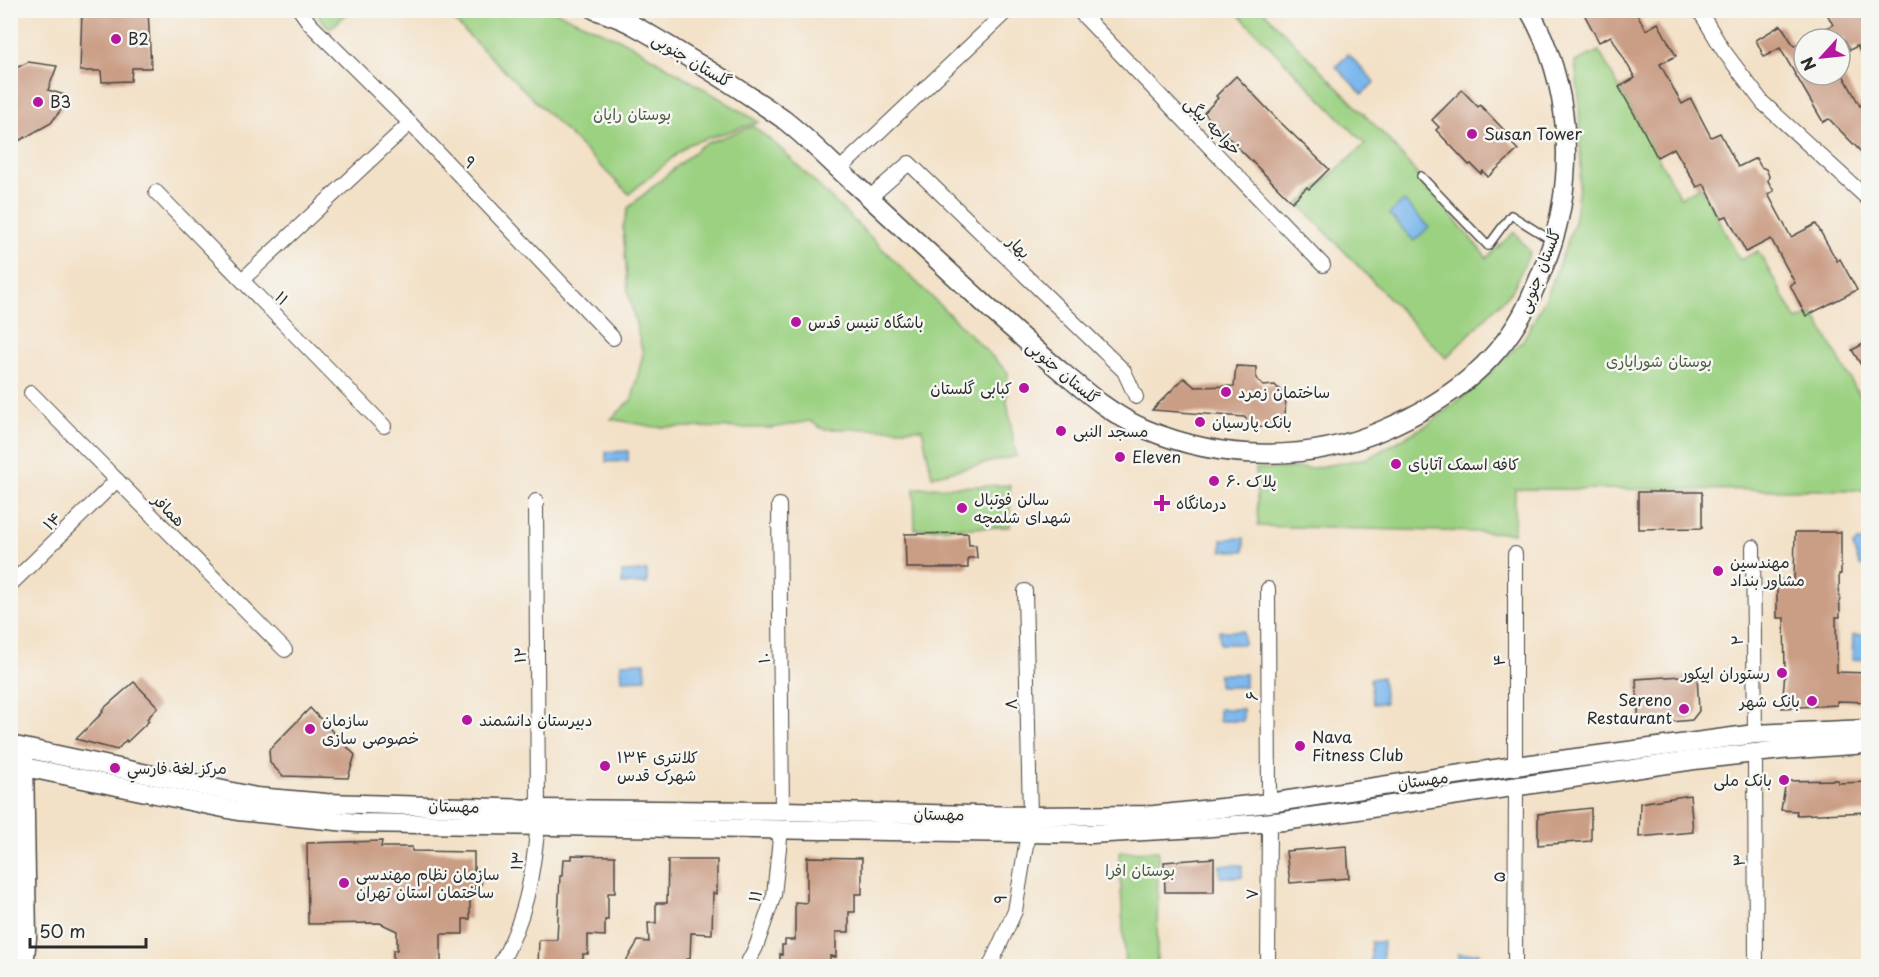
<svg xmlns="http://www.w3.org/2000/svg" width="1879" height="977" viewBox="0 0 1879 977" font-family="'Playpen Sans','Playpen Sans Arabic',sans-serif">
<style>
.green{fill:#9cd182;stroke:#647e56;stroke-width:1.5}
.water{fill:#7bb7ed;stroke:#53718c;stroke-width:1.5}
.building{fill:#ca9d85}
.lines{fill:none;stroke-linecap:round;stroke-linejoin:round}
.service-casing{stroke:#494642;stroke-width:10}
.minor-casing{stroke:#494642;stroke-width:16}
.tertiary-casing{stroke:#494642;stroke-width:21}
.service{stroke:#fff;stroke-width:7}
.minor{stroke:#fff;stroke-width:14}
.tertiary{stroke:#fff;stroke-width:18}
.poi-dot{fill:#b5179e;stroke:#f6f6f2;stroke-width:2}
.labels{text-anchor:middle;stroke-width:5;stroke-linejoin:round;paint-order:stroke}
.poi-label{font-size:16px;fill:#2b2b2b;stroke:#f6f6f2;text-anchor:start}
.street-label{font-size:16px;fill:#2b2b2b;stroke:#f6f6f2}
.park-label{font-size:16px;fill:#4d5d45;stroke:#f6f6f2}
</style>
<rect width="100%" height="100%" fill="#f6f6f2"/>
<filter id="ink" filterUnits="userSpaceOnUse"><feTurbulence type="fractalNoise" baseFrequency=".0167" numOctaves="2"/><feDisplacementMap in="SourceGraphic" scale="12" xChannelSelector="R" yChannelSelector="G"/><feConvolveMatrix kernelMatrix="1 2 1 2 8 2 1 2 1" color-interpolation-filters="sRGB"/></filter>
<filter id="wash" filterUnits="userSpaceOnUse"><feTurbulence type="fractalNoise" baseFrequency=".008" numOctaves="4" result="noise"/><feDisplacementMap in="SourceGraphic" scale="24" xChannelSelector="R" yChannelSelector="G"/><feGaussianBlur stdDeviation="1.35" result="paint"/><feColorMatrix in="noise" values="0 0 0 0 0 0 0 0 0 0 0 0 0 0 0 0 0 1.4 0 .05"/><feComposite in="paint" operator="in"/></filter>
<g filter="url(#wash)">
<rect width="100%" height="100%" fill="#f3e1c7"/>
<g class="green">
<polygon points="313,11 350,11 330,29"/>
<polygon points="444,11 554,11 628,43 759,122 689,144 629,194"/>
<polygon points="1235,11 1263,11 1388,139 1487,258 1514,232 1530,252 1512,291 1446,358 1299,204 1365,144"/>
<polygon points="1599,51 1680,197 1701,187 1740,260 1758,251 1797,320 1814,314 1868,411 1868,490 1515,489 1514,533 1258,526 1256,469 1313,468 1368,458 1429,424 1479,384 1523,340 1547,296 1574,224 1581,170 1579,99 1575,62"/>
<polygon points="753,126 780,148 1008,372 1007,401 1016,456 932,476 922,429 823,429 810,421 773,428 655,427 611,419 632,399 643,354 628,291 623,227 628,208 702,145"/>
<polygon points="1010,485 1010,527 915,529 914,488"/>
<polygon points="1158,851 1157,966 1125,966 1119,852"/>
</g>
<g class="water">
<polygon points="1348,54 1375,82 1362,94 1336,67"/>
<polygon points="1404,201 1429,227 1414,241 1389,214"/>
<polygon points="628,451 628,461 606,462 606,452"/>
<polygon points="1244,538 1244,551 1222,551 1222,539"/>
<path d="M1858 542H1861L1868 548V566H1861C1858 563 1854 549 1853 545Z"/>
<polygon points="647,571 647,584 622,584 622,572"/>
<polygon points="1219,631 1243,631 1244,644 1220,644"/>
<polygon points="1853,635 1866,635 1866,660 1852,659"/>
<polygon points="645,662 646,679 622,680 621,663"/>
<rect x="1219" y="674" width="26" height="13"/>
<polygon points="1382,677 1385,703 1373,704 1370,679"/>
<rect x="1219" y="709" width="24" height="12"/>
<rect x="1220" y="865" width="22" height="12"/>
<rect x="1371" y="942" width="12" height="22"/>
<polygon points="1479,953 1479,966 1458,966 1458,954"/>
</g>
<g id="blocks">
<g class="building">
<polygon points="82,10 148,10 151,68 132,68 131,81 102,82 101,71 80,71"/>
<polygon points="1582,10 1635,10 1646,30 1658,23 1676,56 1660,64 1682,104 1691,99 1711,137 1720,133 1738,167 1756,158 1761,167 1766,169 1769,176 1768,181 1774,191 1768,194 1791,237 1816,224 1837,261 1840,259 1857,290 1806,316 1790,285 1795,283 1771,239 1746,252 1727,216 1721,218 1704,184 1697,187 1674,148 1657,157 1641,126 1619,87 1635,78 1611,36 1599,42"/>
<polygon points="1825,10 1869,10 1869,68 1857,46 1850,50 1844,39 1806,39 1833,25"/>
<polygon points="1781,25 1794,46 1804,40 1804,75 1840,75 1841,71 1860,106 1869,98 1869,160 1829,119 1823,122 1780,48 1764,57 1756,40"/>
<polygon points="28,62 57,66 48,90 68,96 63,107 51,123 10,146 10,71"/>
<polygon points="1236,76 1278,120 1329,169 1309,189 1307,187 1292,202 1204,113 1218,98 1216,96"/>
<polygon points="1462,90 1478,107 1480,105 1506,132 1504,135 1518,150 1488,177 1483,171 1481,174 1471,164 1469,165 1436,130 1439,127 1432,120"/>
<polygon points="1869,341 1869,378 1852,350"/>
<polygon points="1236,366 1256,367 1256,378 1263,386 1275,385 1286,397 1285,415 1276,427 1254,426 1244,417 1152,410 1184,378 1195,387 1234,386"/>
<polygon points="1638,492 1702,492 1702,528 1638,529"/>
<polygon points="1795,532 1841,532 1841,574 1839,574 1840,617 1836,617 1837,672 1869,673 1869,702 1837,701 1837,705 1782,708 1785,672 1784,618 1777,618 1777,581 1794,581"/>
<polygon points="968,533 969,545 976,545 977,558 968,558 968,568 906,568 905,534"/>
<polygon points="1697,675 1699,711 1692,720 1639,725 1636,679"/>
<polygon points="134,682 158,707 147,719 149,721 127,742 126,740 117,750 76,739 103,712 102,710"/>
<polygon points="310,708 355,755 348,778 283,776 270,763 269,750"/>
<polygon points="1838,780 1838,783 1869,782 1869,812 1796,815 1797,811 1781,810 1786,781"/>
<polygon points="1690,795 1693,832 1639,837 1640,803"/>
<polygon points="1591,808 1591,841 1538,845 1538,814"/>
<polygon points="382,841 381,847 412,847 412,851 474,852 474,870 481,870 481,885 474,885 474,892 470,892 470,919 463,919 463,934 441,934 441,963 436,963 436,966 393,966 393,950 397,950 397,931 380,923 308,924 307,843"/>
<polygon points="1347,846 1349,878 1290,883 1286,851"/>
<polygon points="572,855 615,856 615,893 608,893 608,920 605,920 605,936 588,935 588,954 583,954 583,966 538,966 539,940 557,940 560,876 562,876 563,859 572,859"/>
<polygon points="807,857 862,858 862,894 855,894 855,912 849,912 849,932 836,932 836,957 830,956 830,966 780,966 780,954 782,955 782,945 785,945 785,940 795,940 795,902 807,903"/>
<polygon points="1214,858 1214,892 1165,892 1164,862"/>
<polygon points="668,860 717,860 717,894 713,893 712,934 691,933 690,959 686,959 686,966 623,966 638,941 649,942 648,923 656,923 656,903 667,903"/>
</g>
</g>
</g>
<g filter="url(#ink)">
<use href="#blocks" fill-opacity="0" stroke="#494642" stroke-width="1.5"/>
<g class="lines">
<g class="service-casing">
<polyline id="service" points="1421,176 1488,246 1511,215 1551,240"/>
</g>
<g class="minor-casing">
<g id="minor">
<polyline points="300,10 310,24 410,123 613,338"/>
<polyline points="1078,10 1323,265"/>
<polyline points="1699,10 1723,50 1763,103 1868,199"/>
<polyline points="627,21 632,10"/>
<polyline points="839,170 1008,10"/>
<polyline points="156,192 384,426"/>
<polyline points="869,198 909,163 1124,371 1136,397"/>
<polyline points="242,280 410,123"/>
<polyline points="31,393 285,650"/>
<polyline points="536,501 538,809"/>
<polyline points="779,505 782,811"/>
<polyline points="1753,547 1755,734"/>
<polyline points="10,585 117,480"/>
<polyline points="1268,589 1269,803"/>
<polyline points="1025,591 1030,816"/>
<polyline points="1755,753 1756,966"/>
<polyline points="1515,766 1515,554"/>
<path d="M499 966C526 919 532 878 538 825"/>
<polyline points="746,966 756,947 774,895 781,829"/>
<polyline points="990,966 1015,911 1028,833"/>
<polyline points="1268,966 1269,822"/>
<polyline points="1515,966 1516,788"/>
</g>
</g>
<g class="tertiary-casing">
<g id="tertiary">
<path d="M595 10C607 14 619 18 629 23 646 32 663 42 679 52 715 73 749 95 783 119 809 139 833 165 858 187 902 228 947 269 991 310 1015 331 1038 352 1062 372 1088 394 1114 416 1145 429 1221 461 1310 463 1385 429 1440 405 1492 369 1522 315 1532 297 1540 276 1548 256 1577 177 1571 83 1529 10"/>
<polyline points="10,745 256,797 326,803 538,809 782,811 1030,816 1154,815 1269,803 1515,766 1755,734 1868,729"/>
<polyline points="24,758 27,938 24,966"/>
<polyline points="10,764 238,811 357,823 1090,834 1199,828 1284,821 1694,760 1781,750 1868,744"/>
<polyline points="10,828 12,934 18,964"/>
</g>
</g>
<use href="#service" class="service"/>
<use href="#minor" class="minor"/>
<use href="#tertiary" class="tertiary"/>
</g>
</g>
<g class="poi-dot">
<circle cx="116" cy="39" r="6"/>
<circle cx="38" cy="102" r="6"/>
<circle cx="1472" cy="134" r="6"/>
<circle cx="796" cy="322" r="6"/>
<circle cx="1024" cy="388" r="6"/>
<circle cx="1226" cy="392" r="6"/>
<circle cx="1200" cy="422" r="6"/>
<circle cx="1061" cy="431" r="6"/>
<circle cx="1120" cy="457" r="6"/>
<circle cx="1396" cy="464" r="6"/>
<circle cx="1214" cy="481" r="6"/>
<path d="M1159 494h6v6h6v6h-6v6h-6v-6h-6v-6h6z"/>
<circle cx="962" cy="508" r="6"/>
<circle cx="1718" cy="571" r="6"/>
<circle cx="1782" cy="673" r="6"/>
<circle cx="1812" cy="701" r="6"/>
<circle cx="1684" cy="709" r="6"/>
<circle cx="467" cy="720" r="6"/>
<circle cx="310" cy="729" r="6"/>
<circle cx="1300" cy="746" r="6"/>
<circle cx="605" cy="766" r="6"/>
<circle cx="115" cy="768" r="6"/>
<circle cx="1784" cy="780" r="6"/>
<circle cx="344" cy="883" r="6"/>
</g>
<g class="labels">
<g class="poi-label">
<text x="128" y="45">B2</text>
<text x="50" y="108">B3</text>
<text x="1484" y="140">Susan Tower</text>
<text x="808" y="328">باشگاه تنیس قدس</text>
<text x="1012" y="394" text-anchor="end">کبابی گلستان</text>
<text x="1238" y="398">ساختمان زمرد</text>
<text x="1212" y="428">بانک پارسیان</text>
<text x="1073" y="437">مسجد النبی</text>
<text x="1132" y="463">Eleven</text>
<text x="1408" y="470">کافه اسمک آتابای</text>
<text x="1226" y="487">پلاک ۶۰</text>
<text x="974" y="505">سالن فوتبال<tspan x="974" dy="18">شهدای شلمچه</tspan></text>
<text x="1176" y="509">درمانگاه</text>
<text x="1730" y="568">مهندسین<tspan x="1730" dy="18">مشاور بنداد</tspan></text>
<text x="1770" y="679" text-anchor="end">رستوران اپیکور</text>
<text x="1672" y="706" text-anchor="end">Sereno<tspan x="1672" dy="18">Restaurant</tspan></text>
<text x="1800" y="707" text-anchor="end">بانک شهر</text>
<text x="322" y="726">سازمان<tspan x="322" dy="18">خصوصی سازی</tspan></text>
<text x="479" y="726">دبیرستان دانشمند</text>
<text x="1312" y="743">Nava<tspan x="1312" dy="18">Fitness Club</tspan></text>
<text x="617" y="763">کلانتری ۱۳۴<tspan x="617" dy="18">شهرک قدس</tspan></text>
<text x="127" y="774">مركز لغة فارسي</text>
<text x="1772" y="786" text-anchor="end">بانک ملی</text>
<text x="356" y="880">سازمان نظام مهندسی<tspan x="356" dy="18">ساختمان استان تهران</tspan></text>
</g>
<g class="street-label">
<text transform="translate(692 60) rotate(31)" y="6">گلستان جنوبی</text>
<text transform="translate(1213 126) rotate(46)" y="6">خواجه بیگی</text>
<text transform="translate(470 162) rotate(47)" y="6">۹</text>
<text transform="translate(1019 247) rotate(44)" y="6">بهار</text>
<text transform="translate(1539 271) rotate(-68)" y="6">گلستان جنوبی</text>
<text transform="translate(282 298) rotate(46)" y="6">۱۱</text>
<text transform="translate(1063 372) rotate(40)" y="6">گلستان جنوبی</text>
<text transform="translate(169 510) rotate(45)" y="6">همافر</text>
<text transform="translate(52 521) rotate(-44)" y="6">۱۴</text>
<text transform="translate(1737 640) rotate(-90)" y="6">۲</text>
<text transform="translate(520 655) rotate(-90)" y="6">۱۲</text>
<text transform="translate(764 658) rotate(-91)" y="6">۱۰</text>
<text transform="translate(1499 660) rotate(-90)" y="6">۴</text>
<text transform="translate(1252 696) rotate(-90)" y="6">۶</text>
<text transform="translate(1011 704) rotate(-91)" y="6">۸</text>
<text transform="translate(1423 780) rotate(-8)" y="6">مهستان</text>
<text transform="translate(454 806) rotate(2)" y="6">مهستان</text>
<text transform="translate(939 814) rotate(1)" y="6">مهستان</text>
<text transform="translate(1739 860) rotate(-90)" y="6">۳</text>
<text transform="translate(517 861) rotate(-83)" y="6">۱۳</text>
<text transform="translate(1499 877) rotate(-90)" y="6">۵</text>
<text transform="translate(1252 894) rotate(-90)" y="6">۷</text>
<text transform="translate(755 896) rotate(-75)" y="6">۱۱</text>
<text transform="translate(1000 899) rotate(-79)" y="6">۹</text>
</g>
<g class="park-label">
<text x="632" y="120">بوستان رایان</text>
<text x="1659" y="367">بوستان شورایاری</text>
<text x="1140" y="876">بوستان افرا</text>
</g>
</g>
<rect width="1879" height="977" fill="none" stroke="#f6f6f2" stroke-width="36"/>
<g transform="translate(1822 57) rotate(243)"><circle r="28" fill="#f6f6f2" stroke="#a5a5a2" stroke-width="1.5"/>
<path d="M0-4.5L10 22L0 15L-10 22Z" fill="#b5179e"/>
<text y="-9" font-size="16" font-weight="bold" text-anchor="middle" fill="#2b2b2b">N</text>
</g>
<path d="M30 938v9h116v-9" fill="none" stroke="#2b2b2b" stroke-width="3"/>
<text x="39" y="938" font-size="18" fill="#2b2b2b" stroke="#f6f6f2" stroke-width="4.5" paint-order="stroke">50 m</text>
</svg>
